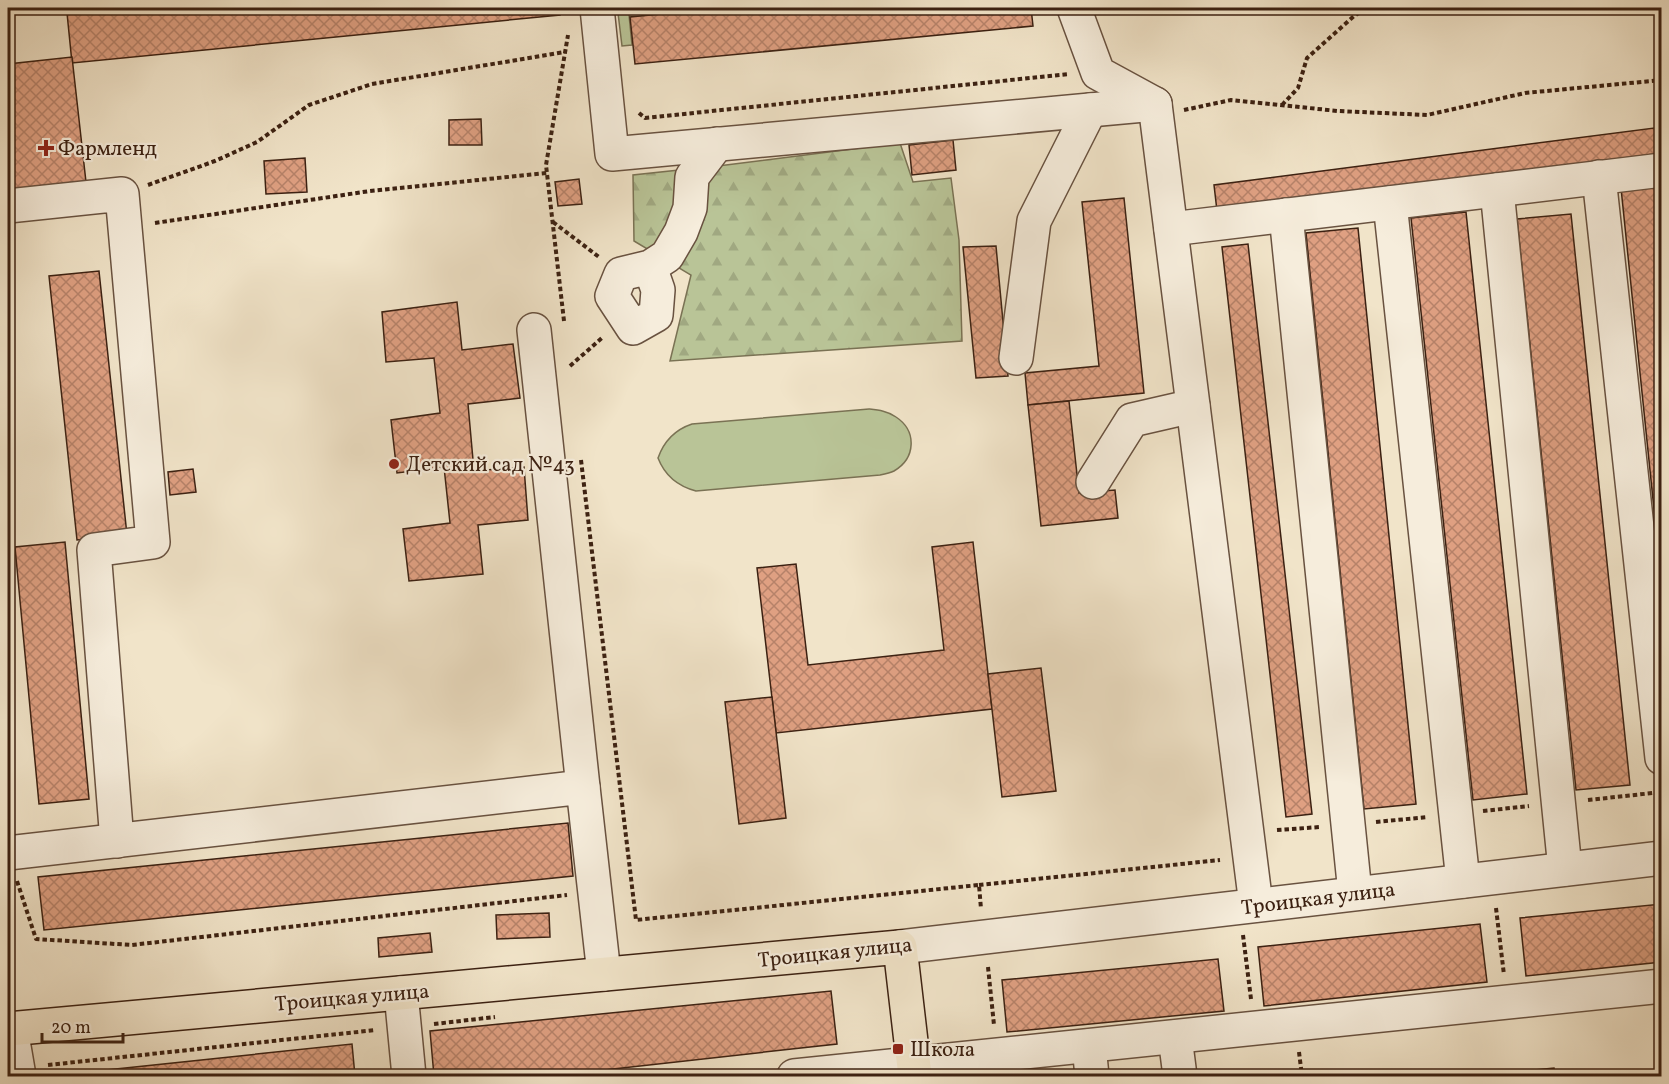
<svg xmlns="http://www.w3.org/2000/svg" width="1669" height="1084" viewBox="0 0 1669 1084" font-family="Vollkorn,serif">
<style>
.green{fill:#b9c497;stroke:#7a7254;stroke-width:1.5}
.forest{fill:url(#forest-firs);stroke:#7a7254;stroke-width:1.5}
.building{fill:url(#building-cross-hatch);stroke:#3c2112;stroke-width:1.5}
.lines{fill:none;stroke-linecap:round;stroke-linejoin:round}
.minor-casing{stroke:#695240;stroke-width:36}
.major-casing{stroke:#3c2112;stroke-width:36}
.path{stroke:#3c2112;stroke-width:4;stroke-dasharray:4.5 3;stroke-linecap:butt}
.minor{stroke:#f6eddc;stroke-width:33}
.major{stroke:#f1e4c9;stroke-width:33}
.poi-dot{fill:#8f2418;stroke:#f6eddc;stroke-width:2}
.labels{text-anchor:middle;stroke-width:4.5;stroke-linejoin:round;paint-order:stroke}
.poi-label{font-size:21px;fill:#3c2112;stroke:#f6eddc;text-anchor:start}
.street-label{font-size:21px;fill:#3c2112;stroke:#f6eddc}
</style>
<defs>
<pattern id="forest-firs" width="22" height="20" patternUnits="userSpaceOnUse" patternTransform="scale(1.5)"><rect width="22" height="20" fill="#b9c497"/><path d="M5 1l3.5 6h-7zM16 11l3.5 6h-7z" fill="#a0a881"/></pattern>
<pattern id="building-cross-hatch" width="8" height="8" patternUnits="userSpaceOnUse" patternTransform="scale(1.5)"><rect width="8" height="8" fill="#dfa082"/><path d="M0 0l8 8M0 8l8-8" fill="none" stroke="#b68269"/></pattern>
</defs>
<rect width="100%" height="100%" fill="#f1e4c9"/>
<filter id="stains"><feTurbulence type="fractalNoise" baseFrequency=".00333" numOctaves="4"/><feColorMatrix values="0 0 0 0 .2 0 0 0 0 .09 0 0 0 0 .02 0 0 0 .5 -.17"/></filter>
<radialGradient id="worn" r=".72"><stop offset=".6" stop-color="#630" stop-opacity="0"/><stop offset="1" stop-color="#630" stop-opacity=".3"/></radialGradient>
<g class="green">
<polygon points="626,8 663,8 663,12 629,15 632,45 622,46 618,13"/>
<path d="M869 409C878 410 888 411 896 417 917 431 916 458 894 471 890 473 885 474 880 475L696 491C677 486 665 476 658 458 664 441 674 430 692 424Z"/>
</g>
<polygon class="forest" points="900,143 913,182 951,178 959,240 962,341 670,361 691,275 634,241 633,175 726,165"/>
<g class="building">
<polygon points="124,8 559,8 560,15 72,63 67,13"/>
<polygon points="723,8 1031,8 1033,26 635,64 630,17"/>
<polygon points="72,57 86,182 8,191 8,64"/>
<polygon points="481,119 482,145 449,145 449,120"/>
<polygon points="1662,127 1662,153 1217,211 1214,185"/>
<polygon points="953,140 956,170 912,175 909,145"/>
<polygon points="305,158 307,192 266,194 264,161"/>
<polygon points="579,179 582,204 558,206 555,182"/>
<polygon points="1662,185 1662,587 1621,188"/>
<polygon points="1124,198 1144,393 1028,405 1025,373 1099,366 1082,202"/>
<polygon points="1466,212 1527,794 1473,800 1411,218"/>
<polygon points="1571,214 1630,785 1576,790 1517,219"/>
<polygon points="1358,228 1416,804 1364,809 1306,233"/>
<polygon points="1248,244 1312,814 1286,817 1222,247"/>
<polygon points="996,246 1008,376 976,378 963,247"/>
<polygon points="99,271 127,535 77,540 49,276"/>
<polygon points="457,302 462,350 513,344 520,398 468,404 474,471 524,467 528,520 478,525 483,574 409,581 403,529 450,523 444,467 397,473 391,420 440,413 434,358 386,362 382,312"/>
<polygon points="1069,401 1079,493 1115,490 1118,518 1041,526 1028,405"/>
<polygon points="193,469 196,492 170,495 168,472"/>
<polygon points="65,542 89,799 39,804 15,547"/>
<polygon points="973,542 992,709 776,733 757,568 796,564 808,665 944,650 932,547"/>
<polygon points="1041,668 1056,791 1002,797 988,674"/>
<polygon points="772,697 786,818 739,824 725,702"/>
<polygon points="568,823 573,876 44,930 38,877"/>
<polygon points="1662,904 1662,962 1526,976 1520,918"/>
<polygon points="549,913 550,937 497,939 496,915"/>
<polygon points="1480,924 1487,982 1264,1006 1258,947"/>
<polygon points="430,933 432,952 379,957 378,938"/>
<polygon points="1218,959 1224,1011 1007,1032 1002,980"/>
<polygon points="831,991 837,1044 550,1076 434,1076 430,1031"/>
<polygon points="352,1044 355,1076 59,1076 59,1075"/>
<polygon points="1554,1068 1555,1076 1503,1076 1503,1073"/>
</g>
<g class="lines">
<g class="minor-casing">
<g id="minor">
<polyline points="597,8 612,154 1155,104"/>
<polyline points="1074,8 1098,73 1155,104 1256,905"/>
<polyline points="1599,177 1662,758"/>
<polyline points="1497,190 1565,869"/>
<polyline points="1390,203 1463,881"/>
<polyline points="8,206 122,194 153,542 94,550 117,841"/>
<polyline points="1286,215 1355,893"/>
<polyline points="1171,229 1662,170"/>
<polyline points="650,267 621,274 612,296 633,328 656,315 658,290 650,267 667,256 681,232 690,208 692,177 717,144"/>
<polyline points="534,330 583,787"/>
<polyline points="1016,358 1034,221 1090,110"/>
<polyline points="1093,482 1132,420 1193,406"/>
<polyline points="8,853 583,787 604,974"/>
<polyline points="900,947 1662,858"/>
<polyline points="401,993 409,1076"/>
<polyline points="11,1029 19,1076"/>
<polyline points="1175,1037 1180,1076"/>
<polyline points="1089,1046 1092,1076"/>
<polyline points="794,1076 1662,986"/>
</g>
</g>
<g class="major-casing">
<polyline id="major" points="8,1029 900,947 915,1076"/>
</g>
<g class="path">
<polyline points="105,8 105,9"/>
<polyline points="665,8 665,13"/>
<polyline points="1282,105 1298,88 1307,58 1354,16 1366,8"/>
<polyline points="1184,110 1231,100 1338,111 1427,115 1525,93 1662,80"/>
<polyline points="639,113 645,118 1069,74"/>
<polyline points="148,185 215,161 257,142 309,105 372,84 565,52"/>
<polyline points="553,222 599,257"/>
<polyline points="155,223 370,191 547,173"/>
<polyline points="564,321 546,165 568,35"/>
<polyline points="570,366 603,337"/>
<polyline points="581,460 636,920 979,885 981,909"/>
<polyline points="1588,800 1662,792"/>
<polyline points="1483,811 1529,806"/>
<polyline points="1376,822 1428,817"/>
<polyline points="1277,830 1320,827"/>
<polyline points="17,881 36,939 132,945 567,895"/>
<polyline points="979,885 1220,860"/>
<polyline points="1496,908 1504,975"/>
<polyline points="1243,935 1251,999"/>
<polyline points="988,967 994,1025"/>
<polyline points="434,1024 495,1017"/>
<polyline points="1299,1052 1302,1076"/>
<polyline points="48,1065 376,1030"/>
</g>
<use href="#minor" class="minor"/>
<use href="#major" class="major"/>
</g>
<g class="poi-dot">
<path d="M43 139h6v6h6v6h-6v6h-6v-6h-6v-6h6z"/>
<circle cx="394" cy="464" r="6"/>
<rect x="892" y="1043" width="12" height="12" rx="3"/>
</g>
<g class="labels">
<g class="poi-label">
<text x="58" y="155">Фармленд</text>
<text x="406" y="471">Детский сад №43</text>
<text x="910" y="1056">Школа</text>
</g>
<g class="street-label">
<text transform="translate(1318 898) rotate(-7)" y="7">Троицкая улица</text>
<text transform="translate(835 952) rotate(-6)" y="7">Троицкая улица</text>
<text transform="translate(352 997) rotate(-5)" y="7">Троицкая улица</text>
</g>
</g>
<rect width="1669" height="1084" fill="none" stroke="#f1e4c9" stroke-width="30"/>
<rect x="9" y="9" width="1651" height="1066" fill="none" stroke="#3c2112" stroke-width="3"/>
<rect x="15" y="15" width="1639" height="1054" fill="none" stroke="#3c2112" stroke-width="1.5"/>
<path d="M42 1033v9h81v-9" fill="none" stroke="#3c2112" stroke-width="3"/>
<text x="51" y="1033" font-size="18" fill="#3c2112" stroke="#f6eddc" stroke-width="4.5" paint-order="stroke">20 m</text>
<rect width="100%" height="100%" filter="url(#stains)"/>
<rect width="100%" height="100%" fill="url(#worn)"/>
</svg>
